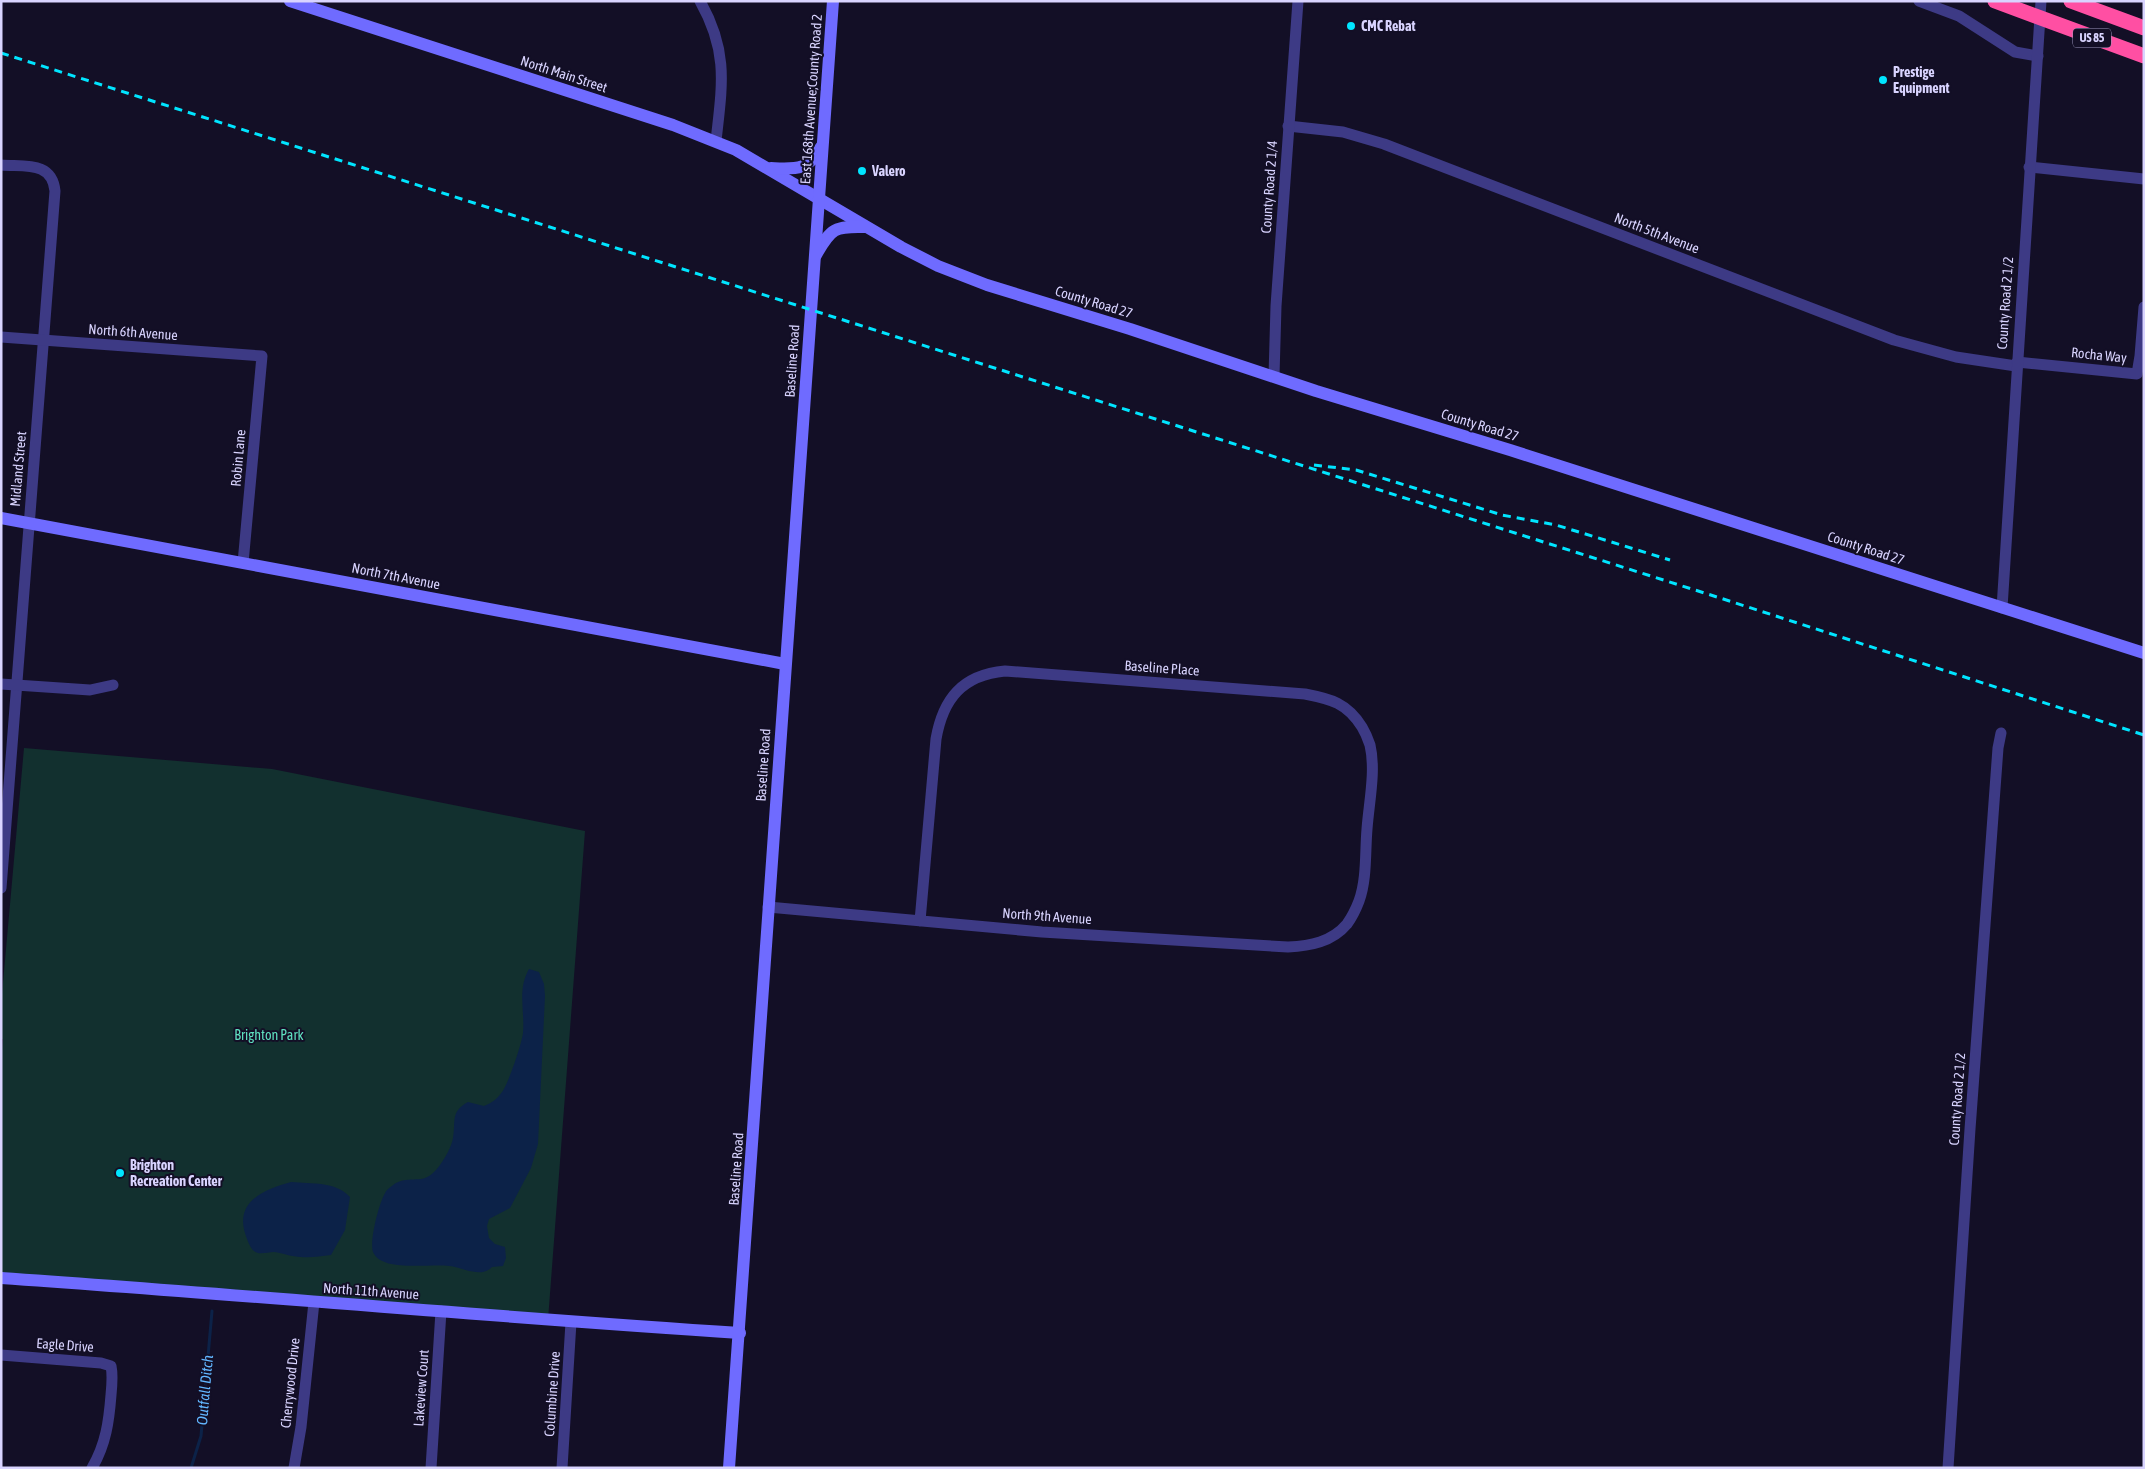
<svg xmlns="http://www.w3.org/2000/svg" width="2145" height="1469" viewBox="0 0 2145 1469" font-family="'Asap Condensed',sans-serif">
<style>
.green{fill:#12302f}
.water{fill:#0c2248}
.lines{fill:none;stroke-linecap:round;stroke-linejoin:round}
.stream{stroke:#0c2248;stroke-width:3}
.street{stroke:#3d3a85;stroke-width:11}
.secondary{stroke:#6f6bff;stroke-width:12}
.highway{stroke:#ff4fa3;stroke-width:15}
.rail{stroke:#00e5ff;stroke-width:3;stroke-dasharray:8 6;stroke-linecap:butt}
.poi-dot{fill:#00e5ff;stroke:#130f26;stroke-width:2}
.labels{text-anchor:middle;stroke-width:4;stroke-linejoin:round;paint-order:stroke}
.shield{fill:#130f26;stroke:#9e99be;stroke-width:1}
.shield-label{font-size:12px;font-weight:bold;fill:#d9d4ff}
.poi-label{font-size:14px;font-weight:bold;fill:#d9d4ff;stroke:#130f26;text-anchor:start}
.street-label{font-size:14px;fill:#d9d4ff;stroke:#130f26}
.park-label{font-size:14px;fill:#5fe0c0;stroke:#130f26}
.water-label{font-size:15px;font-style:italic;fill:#62b6ff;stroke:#130f26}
</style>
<rect width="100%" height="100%" fill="#130f26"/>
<polygon class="green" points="24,748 272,769 585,831 548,1320 1,1278 1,1061 3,1039 1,1039 1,1005"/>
<g class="water">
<path d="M529 969 539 972 544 984 545 996 538 1144 531 1168 510 1208 489 1219 487 1226 489 1238 495 1244 505 1247 506 1258 503 1266 492 1267C481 1279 462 1267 449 1266 431 1263 382 1273 373 1252 369 1241 380 1198 387 1190 389 1188 394 1184 396 1183 415 1174 423 1188 440 1165 446 1156 451 1148 453 1138 456 1121 450 1112 468 1102L484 1106C492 1103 497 1099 502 1092 508 1085 522 1043 523 1033 525 1011 517 990 529 969Z"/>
<path d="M291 1182C312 1184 335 1181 350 1197L345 1230 331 1255C321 1256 311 1258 301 1257 292 1257 283 1253 274 1252 269 1252 263 1254 258 1253 252 1252 249 1244 247 1239 232 1202 263 1190 291 1182Z"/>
</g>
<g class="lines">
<polyline class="stream" points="191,1468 201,1436 212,1311"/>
<g class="street">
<path d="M700 1C729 52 722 86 716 141"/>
<polyline points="1919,1 1959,16 2015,52 2038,56"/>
<polyline points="1288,126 1343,132 1384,144 1894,340 1956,357 2016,366"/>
<path d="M1 165C25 167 52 161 55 191L1 888"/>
<polyline points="2029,167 2144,179"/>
<polyline points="1,337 262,356 243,563"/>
<polyline points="2017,362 2137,374 2140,356 2144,307"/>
<polyline points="1274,376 1276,306 1298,1"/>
<polyline points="2002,608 2041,1"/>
<polyline points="1,684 90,690 113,685"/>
<path d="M768 907 1042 932 1288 947C1310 946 1332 942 1347 924 1352 917 1356 909 1359 901 1367 879 1365 852 1367 829 1369 802 1376 771 1370 745 1368 739 1365 732 1362 727 1347 703 1331 699 1305 694L1005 671C962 675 943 699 936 739L920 921"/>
<path d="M1 1355 101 1363 111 1366C113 1375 112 1385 111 1395 109 1421 106 1444 92 1468"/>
<polyline points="294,1468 301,1427 314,1302"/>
<polyline points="431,1468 441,1311"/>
<polyline points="562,1468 571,1322"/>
<polyline points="1948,1468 1970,1129 1998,748 2001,733"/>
</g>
<g class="secondary">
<polyline points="290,1 673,125 736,150 901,247 938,266 987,285 1130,329 1316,391 1510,450 2144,653"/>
<path d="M771 168C795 169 809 171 821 147"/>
<path d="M816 255C831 228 835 226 865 227"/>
<polyline points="1,518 785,664"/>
<path d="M1 1278C247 1295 493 1317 740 1333"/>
<polyline points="729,1468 833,1"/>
</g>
<g class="highway">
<polyline points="1995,1 2144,56"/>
<polyline points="2071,1 2144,28"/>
</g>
<g class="rail">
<polyline points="1,53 1717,597 2144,735"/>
<polyline points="1314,465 1356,470 1502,515 1556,525 1670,560"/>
</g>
</g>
<g class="poi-dot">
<circle cx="1351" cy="26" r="5"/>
<circle cx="1883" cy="80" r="5"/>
<circle cx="862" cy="171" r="5"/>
<circle cx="120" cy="1173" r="5"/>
</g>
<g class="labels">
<rect class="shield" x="2073" y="28.5" width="38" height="19" rx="4"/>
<g class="shield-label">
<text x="2092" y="42">US 85</text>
</g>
<g class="poi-label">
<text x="1361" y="31">CMC Rebat</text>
<text x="1893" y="77">Prestige<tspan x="1893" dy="16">Equipment</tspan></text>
<text x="872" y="176">Valero</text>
<text x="130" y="1170">Brighton<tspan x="130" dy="16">Recreation Center</tspan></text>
</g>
<g class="street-label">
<text transform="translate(564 74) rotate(18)" y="5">North Main Street</text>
<text transform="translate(811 99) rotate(-86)" y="5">East 168th Avenue;County Road 2</text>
<text transform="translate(1269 187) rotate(-86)" y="5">County Road 2 1/4</text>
<text transform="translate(1657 233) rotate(21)" y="5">North 5th Avenue</text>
<text transform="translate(1094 302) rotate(17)" y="5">County Road 27</text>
<text transform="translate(2005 303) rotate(-86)" y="5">County Road 2 1/2</text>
<text transform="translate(133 332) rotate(4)" y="5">North 6th Avenue</text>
<text transform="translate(2099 355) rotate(6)" y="5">Rocha Way</text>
<text transform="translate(792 361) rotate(-86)" y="5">Baseline Road</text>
<text transform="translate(1480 425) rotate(17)" y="5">County Road 27</text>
<text transform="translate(238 458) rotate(-85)" y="5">Robin Lane</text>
<text transform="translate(18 469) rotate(-85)" y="5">Midland Street</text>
<text transform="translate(1866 548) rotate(18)" y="5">County Road 27</text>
<text transform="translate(396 576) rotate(11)" y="5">North 7th Avenue</text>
<text transform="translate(1162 668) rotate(4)" y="5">Baseline Place</text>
<text transform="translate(763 765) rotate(-86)" y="5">Baseline Road</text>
<text transform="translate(1047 916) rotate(4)" y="5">North 9th Avenue</text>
<text transform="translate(1957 1099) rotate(-86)" y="5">County Road 2 1/2</text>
<text transform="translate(736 1169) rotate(-86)" y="5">Baseline Road</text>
<text transform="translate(371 1291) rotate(4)" y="5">North 11th Avenue</text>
<text transform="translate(65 1345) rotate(4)" y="5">Eagle Drive</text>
<text transform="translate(290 1383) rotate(-84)" y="5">Cherrywood Drive</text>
<text transform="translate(421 1388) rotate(-86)" y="5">Lakeview Court</text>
<text transform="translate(552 1394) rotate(-86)" y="5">Columbine Drive</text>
</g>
<g class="park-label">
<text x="269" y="1040">Brighton Park</text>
</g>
<g class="water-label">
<text transform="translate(205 1390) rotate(-85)" y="5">Outfall Ditch</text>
</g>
</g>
<rect width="2145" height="1469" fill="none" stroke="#d9d4ff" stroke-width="5"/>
</svg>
